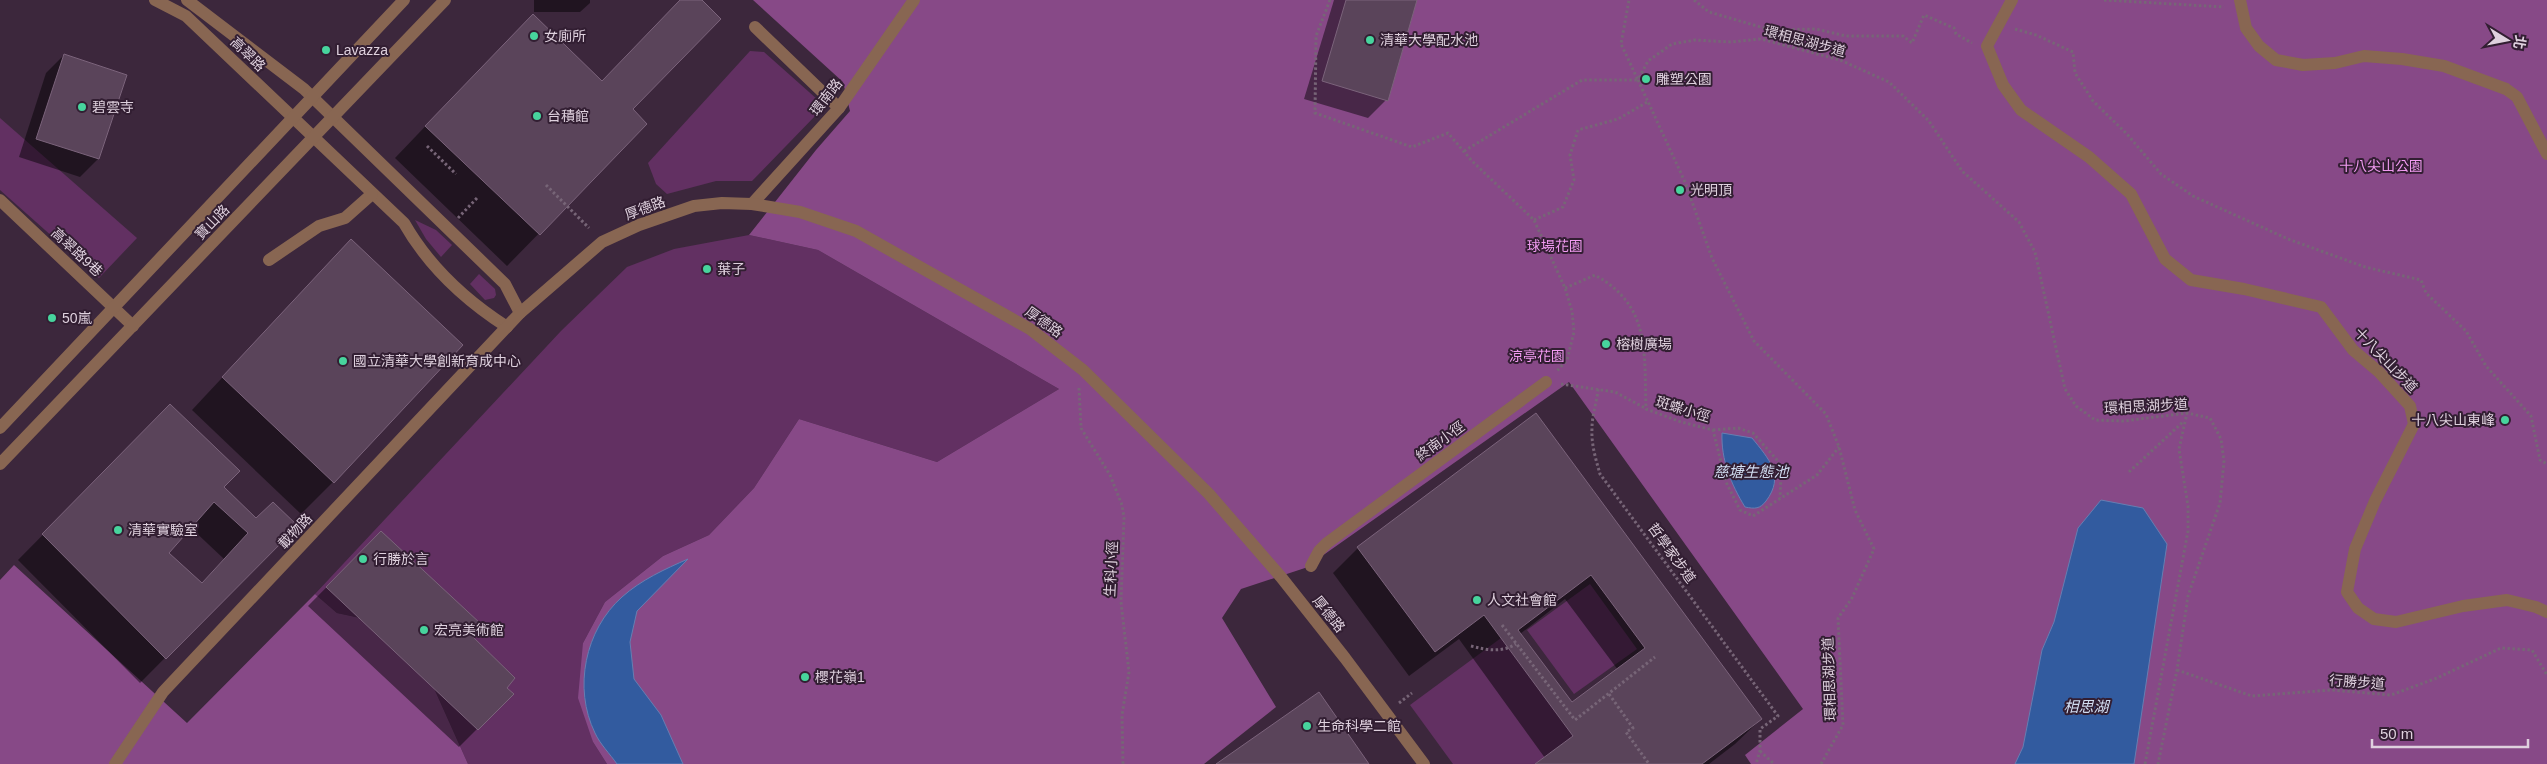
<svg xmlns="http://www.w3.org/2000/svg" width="2547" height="764" viewBox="0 0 2547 764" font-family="Helvetica,'Noto Sans TC',sans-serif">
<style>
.green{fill:#623062}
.forest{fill:#874987}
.water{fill:#325b9f;stroke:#667eb2}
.shadow{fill:#0007;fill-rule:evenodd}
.building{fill:#5a445a;stroke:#7b637b;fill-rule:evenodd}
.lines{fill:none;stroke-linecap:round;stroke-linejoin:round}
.path{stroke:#776577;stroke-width:3;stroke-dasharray:2.5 2.5;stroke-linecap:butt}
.minor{stroke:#886652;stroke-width:12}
.poi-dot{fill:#47d49d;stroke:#321e32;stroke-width:2}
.labels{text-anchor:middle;stroke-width:4;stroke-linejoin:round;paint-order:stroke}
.poi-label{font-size:14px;fill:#dfd1de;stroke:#321e32;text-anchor:start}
.street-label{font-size:14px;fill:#dfd1de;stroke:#321e32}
.park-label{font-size:14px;fill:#f19bf1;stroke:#321e32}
.water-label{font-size:15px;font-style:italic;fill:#d1ddf1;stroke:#321e32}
</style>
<rect width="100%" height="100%" fill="#3c273c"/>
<g class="green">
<polygon points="750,51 764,52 818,100 818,113 752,181 716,181 667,194 656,184 648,163"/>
<polygon points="0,118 137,238 99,278 0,190"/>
<polygon points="415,220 436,230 452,245 441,257 426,239"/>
<polygon points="749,235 818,250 1059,389 937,462 799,419 754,488 709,535 663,556 605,602 583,643 593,742 607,764 468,764 407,628 337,613 315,594 561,331 627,267 674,249"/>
<polygon points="479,274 495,289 496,295 494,298 485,300 470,284"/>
<polygon points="1590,584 1637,649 1574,694 1527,630"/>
<polygon points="1501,638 1573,736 1535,764 1453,764 1410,705"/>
</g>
<g class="forest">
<polygon points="753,0 2547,0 2547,764 1751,764 1745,755 1803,709 1569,382 1305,568 1241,589 1222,618 1276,707 1204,764 607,764 593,742 578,698 583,643 605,602 663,556 709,535 754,488 799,419 937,462 1059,389 818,250 749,235 816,150 850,111 843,82"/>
<polygon points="14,565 187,723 315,594 337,613 407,628 468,764 0,764 0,580"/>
</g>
<g class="water">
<path d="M1722 433 1752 438C1769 459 1785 476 1766 501 1760 509 1755 509 1745 507 1731 484 1721 460 1722 433Z"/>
<polygon points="2101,500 2143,508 2167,544 2134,764 2015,764 2023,747 2042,650 2054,622 2078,528"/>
<path d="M688 559 637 611 630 642 634 679 661 715 683 764H617C610 754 600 744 595 733 573 688 585 630 622 597 641 580 665 569 688 559Z"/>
</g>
<g class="shadow">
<polygon points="534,0 590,0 590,3 580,12 534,12"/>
<polygon points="681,0 700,0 631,110 646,124 507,266 395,158 502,46 602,82"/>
<polygon points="1334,0 1416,0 1386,100 1368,118 1304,99"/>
<polygon points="64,55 98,159 80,177 19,157 46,73"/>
<polygon points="320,273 333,482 301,514 192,410"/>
<path d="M170 406 223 487 256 520 296 526 140 683 18 560ZM190 527 224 559 201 584 167 553Z"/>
<path d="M1536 415 1761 719 1735 744 1709 764H1538L1545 758 1459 639 1409 676 1333 573 1358 548ZM1565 599 1618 670 1572 704 1520 634Z"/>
<polygon points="381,532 469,635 505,688 512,694 459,747 308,606"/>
</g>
<g class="building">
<polygon points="680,0 702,0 721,19 633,109 647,124 540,235 425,126 533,14 602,81"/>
<polygon points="1346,0 1417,0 1388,101 1322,81"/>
<polygon points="64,54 127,75 99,159 36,139"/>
<polygon points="351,239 463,345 334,483 222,377"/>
<path d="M170 404 240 471 224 487 256 518 273 502 298 526 166 659 42 534ZM214 502 248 533 202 583 169 553Z"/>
<path d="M1536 413 1762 719 1702 764H1535L1573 736 1484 615 1435 652 1357 547ZM1591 575 1645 648 1572 702 1518 630Z"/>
<polygon points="381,531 481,624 471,635 515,678 507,688 514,694 478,730 326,587"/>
<polygon points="1319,692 1369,764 1216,764"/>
</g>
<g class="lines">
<g class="path">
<polyline points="1330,0 1316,36 1315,113 1412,147 1448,133 1472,161 1534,220 1565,288 1572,311 1574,332 1567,360 1556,372"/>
<polyline points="1694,0 1709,12 1771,30 1816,29 1846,36 1903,36 1912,43 1924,15 1954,28 1956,34 1972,43"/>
<polyline points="2104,0 2224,7"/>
<polyline points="2015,29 2036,35 2073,52 2075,73 2093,101 2127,134 2161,174 2193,196 2288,239 2365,267 2421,280 2426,293 2466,331 2486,366 2531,416 2540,460 2547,464"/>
<polyline points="427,146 456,174"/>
<polyline points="1464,151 1582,80 1638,80 1621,44 1629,0"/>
<polyline points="546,185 589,228"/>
<polyline points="458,218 477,198"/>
<polyline points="1534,220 1563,207 1574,180 1570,155 1578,130 1618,119 1649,101"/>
<path d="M1565 288 1595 275C1651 306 1644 352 1646 409L1681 422 1713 430 1726 482 1740 510 1753 516 1817 475 1839 447"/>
<polyline points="1561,384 1615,392 1645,408"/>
<polyline points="1079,388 1081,428 1110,475 1122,505 1124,518 1121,602 1129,672 1122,715 1123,764"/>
<path d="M1598 389C1597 402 1592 415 1592 428 1591 444 1596 460 1600 474L1778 716 1760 729V751L1756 764"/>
<polyline points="1713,430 1738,428 1753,433 1778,461 1781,475 1780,498"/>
<polyline points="2129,472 2184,421"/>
<polyline points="1502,625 1575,720 1655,657"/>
<path d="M1471 646C1487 650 1501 653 1516 644"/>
<polyline points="2177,670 2252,696 2331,690 2391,695 2437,678 2501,648 2532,650 2547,675"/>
<polyline points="1609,694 1633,728 1626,732 1649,764"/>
<polyline points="1399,703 1412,693"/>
<polyline points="1760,751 1774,764"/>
<polyline points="1821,764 1843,725 1838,618 1852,598 1874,549 1855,510 1839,447 1826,414 1754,341 1712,258 1685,182 1638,80 1648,61 1672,44 1695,40 1731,42 1761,39 1840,60 1889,82 1929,121 1962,171 2019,222 2035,252 2065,389 2076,406 2095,420 2124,421 2187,413 2210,418 2221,439 2224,461 2220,503 2188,596 2177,670 2158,764"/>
<polyline points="2145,764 2188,531 2188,506 2179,449 2187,413"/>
</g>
<g class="minor">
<path d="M155 0 186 16 404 223C429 267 465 300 507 327"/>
<polyline points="187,0 304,89 505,284 520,313"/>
<polyline points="2012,0 1987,46 2003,85 2021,110 2089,157 2131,194 2165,259 2191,280 2244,289 2321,307 2353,350 2379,372 2410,406 2414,424 2375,501 2355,549 2347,592 2358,608 2374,619 2396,622 2463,606 2507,600 2536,607 2547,612"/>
<polyline points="2240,0 2246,28 2259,46 2276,60 2303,65 2335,63 2364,56 2402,59 2444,66 2506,89 2517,97 2547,154"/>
<polyline points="755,27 839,108"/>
<polyline points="0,200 133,326"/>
<polyline points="752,204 839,108 914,0"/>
<polyline points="269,260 319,226 345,218 372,194"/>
<polyline points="0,428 404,0"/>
<polyline points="0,464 445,0"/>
<polyline points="1311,566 1319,551 1327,543 1546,382"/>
<polyline points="115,764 163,692 520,313 602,242 639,225 694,206 722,203 752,204 800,212 856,231 1030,329 1083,370 1209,494 1281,577 1345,658 1424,764"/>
</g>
</g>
<g class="poi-dot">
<circle cx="534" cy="36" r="5"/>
<circle cx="1370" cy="40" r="5"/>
<circle cx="326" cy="50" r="5"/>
<circle cx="1646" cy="79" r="5"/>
<circle cx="82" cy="107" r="5"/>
<circle cx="537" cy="116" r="5"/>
<circle cx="1680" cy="190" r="5"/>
<circle cx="707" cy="269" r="5"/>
<circle cx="52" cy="318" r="5"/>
<circle cx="1606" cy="344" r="5"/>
<circle cx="343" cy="361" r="5"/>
<circle cx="2505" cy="420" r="5"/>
<circle cx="118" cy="530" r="5"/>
<circle cx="363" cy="559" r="5"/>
<circle cx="1477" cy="600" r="5"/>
<circle cx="424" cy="630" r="5"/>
<circle cx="805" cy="677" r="5"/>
<circle cx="1307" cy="726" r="5"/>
</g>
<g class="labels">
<g class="poi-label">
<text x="544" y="41">女廁所</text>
<text x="1380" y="45">清華大學配水池</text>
<text x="336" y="55">Lavazza</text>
<text x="1656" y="84">雕塑公園</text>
<text x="92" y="112">碧雲寺</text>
<text x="547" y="121">台積館</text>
<text x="1690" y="195">光明頂</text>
<text x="717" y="274">葉子</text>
<text x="62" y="323">50嵐</text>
<text x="1616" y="349">榕樹廣場</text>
<text x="353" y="366">國立清華大學創新育成中心</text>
<text x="2495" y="425" text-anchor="end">十八尖山東峰</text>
<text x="128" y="535">清華實驗室</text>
<text x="373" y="564">行勝於言</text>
<text x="1487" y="605">人文社會館</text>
<text x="434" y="635">宏亮美術館</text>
<text x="815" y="682">櫻花嶺1</text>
<text x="1317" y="731">生命科學二館</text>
</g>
<g class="street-label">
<text transform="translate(1805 41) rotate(15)" y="5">環相思湖步道</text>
<text transform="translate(248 54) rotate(44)" y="5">高翠路</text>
<text transform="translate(826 97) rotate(-52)" y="5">環南路</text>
<text transform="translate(645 208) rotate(-20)" y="5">厚德路</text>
<text transform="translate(212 222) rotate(-46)" y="5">寶山路</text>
<text transform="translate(77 252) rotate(43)" y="5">高翠路9巷</text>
<text transform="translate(1044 322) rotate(35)" y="5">厚德路</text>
<text transform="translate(2386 360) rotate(46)" y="5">十八尖山步道</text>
<text transform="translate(2146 406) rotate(-3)" y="5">環相思湖步道</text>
<text transform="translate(1683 409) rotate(17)" y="5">斑蝶小徑</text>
<text transform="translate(1440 441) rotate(-36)" y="5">終南小徑</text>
<text transform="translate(295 531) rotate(-47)" y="5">載物路</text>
<text transform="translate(1672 553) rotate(54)" y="5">哲學家步道</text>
<text transform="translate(1111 569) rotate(-87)" y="5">生科小徑</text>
<text transform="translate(1329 614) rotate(51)" y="5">厚德路</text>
<text transform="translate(1829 679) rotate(-92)" y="5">環相思湖步道</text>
<text transform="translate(2357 682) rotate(4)" y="5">行勝步道</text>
</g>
<g class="park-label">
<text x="2381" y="171">十八尖山公園</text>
<text x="1555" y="251">球場花園</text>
<text x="1537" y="361">涼亭花園</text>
</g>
<g class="water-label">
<text x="1751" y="477">慈塘生態池</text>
<text x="2086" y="712">相思湖</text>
</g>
</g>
<g transform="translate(2507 40) rotate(100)" stroke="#321e32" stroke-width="4" paint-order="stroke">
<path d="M0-4L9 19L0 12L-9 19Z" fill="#dfd1de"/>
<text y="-8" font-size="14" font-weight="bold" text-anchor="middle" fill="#dfd1de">北</text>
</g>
<path d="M2372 739v8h156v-8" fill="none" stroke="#dfd1de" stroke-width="2.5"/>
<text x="2380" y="739" font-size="15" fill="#dfd1de" stroke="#321e32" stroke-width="4" paint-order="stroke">50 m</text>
</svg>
